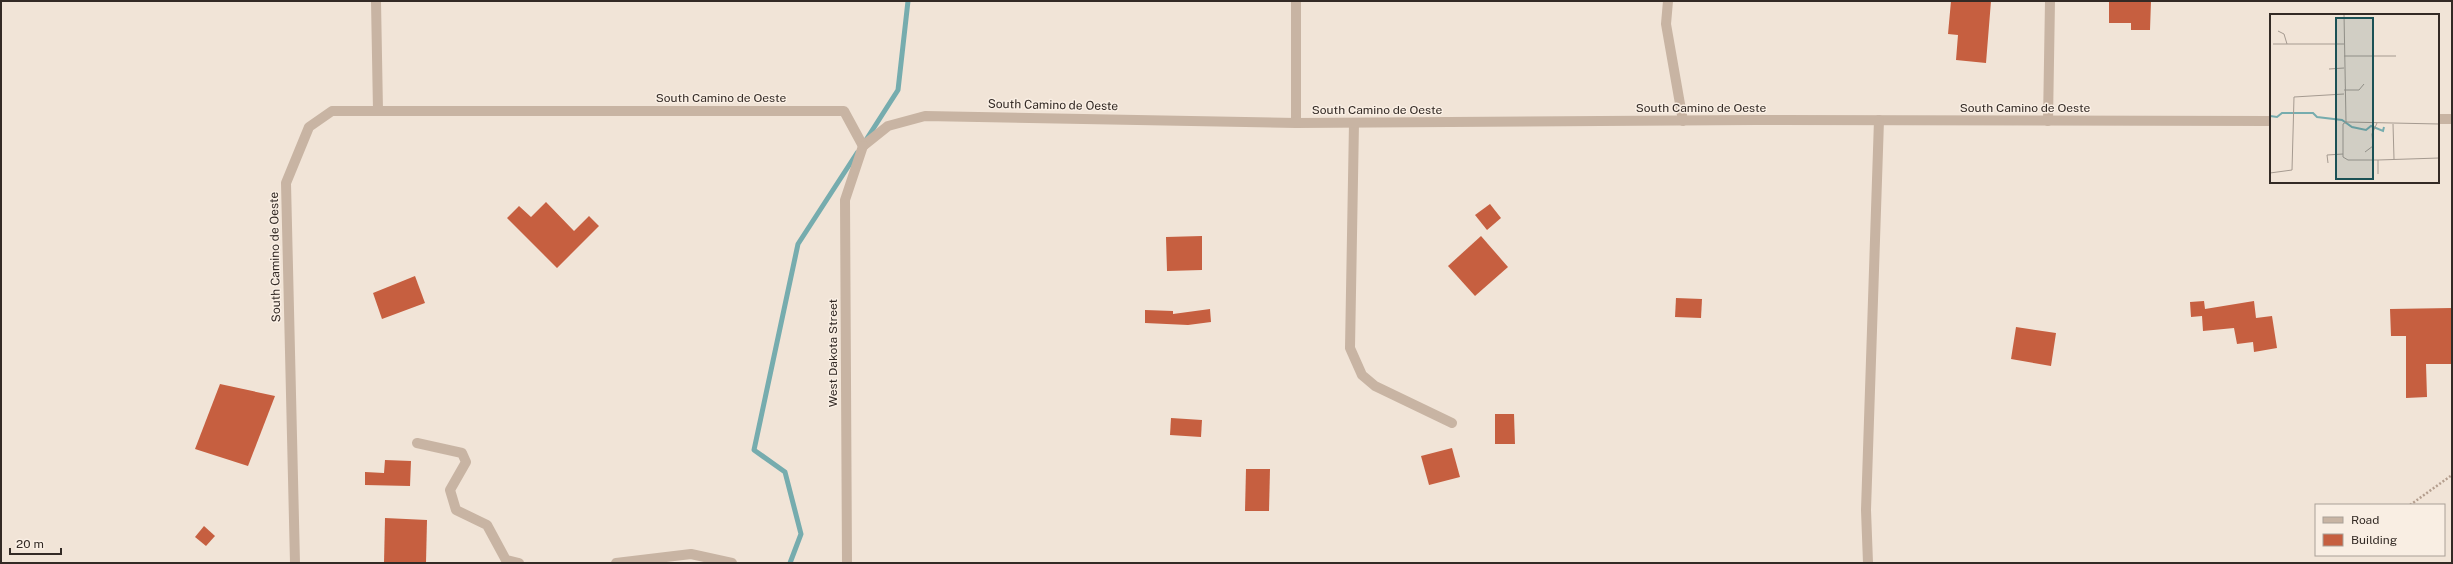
<svg xmlns="http://www.w3.org/2000/svg" width="2453" height="564" viewBox="0 0 2453 564" font-family="'Public Sans',sans-serif">
<style>
.lines{fill:none;stroke-linecap:round;stroke-linejoin:round}
.stream{stroke:#76acae;stroke-width:5}
.building{fill:#c65f40}
.path{stroke:#b49e8e;stroke-width:2.5;stroke-dasharray:2 2;stroke-linecap:butt}
.minor{stroke:#c8b4a3;stroke-width:10}
.labels{text-anchor:middle;stroke-width:3;stroke-linejoin:round;paint-order:stroke}
.street-label{font-size:12px;fill:#332a25;stroke:#f9eee3}
.inset-river{fill:none;stroke:#76acae;stroke-width:2}
.inset-road{fill:none;stroke:#a59a90;stroke-width:1}
.view{fill:#1b5155;fill-opacity:0.15;stroke:#1b5155;stroke-width:2}
.inset-edge{fill:none;stroke:#332a25;stroke-width:2}
</style>
<rect width="100%" height="100%" fill="#f1e4d7"/>
<g class="lines">
<g class="stream">
<polyline points="866,140 898,90 908,1"/>
<polyline points="790,563 801,534 785,472 754,450 798,244 857,153"/>
</g>
</g>
<g class="building">
<polygon points="1951,1 1991,1 1986,63 1956,60 1958,35 1948,34"/>
<polygon points="2109,1 2151,1 2150,30 2131,30 2131,23 2109,23"/>
<polygon points="546,202 574,231 589,216 599,226 557,268 507,218 519,206 531,217"/>
<polygon points="1490,204 1501,218 1487,230 1475,215"/>
<polygon points="1202,236 1202,270 1167,271 1166,237"/>
<polygon points="1481,236 1508,267 1475,296 1448,266"/>
<polygon points="415,276 425,303 382,319 373,293"/>
<polygon points="1676,298 1702,299 1701,318 1675,317"/>
<polygon points="2204,301 2205,309 2254,301 2256,318 2272,316 2277,348 2254,352 2253,342 2237,344 2234,328 2203,331 2202,316 2191,317 2190,302"/>
<polygon points="2452,308 2452,364 2426,364 2427,397 2406,398 2406,336 2391,336 2390,309"/>
<polygon points="1210,309 1211,322 1188,325 1145,323 1145,310 1173,311 1173,314"/>
<polygon points="2016,327 2056,333 2051,366 2011,359"/>
<polygon points="220,384 275,396 248,466 195,449"/>
<polygon points="1495,414 1514,414 1515,444 1495,444"/>
<polygon points="1171,418 1202,420 1201,437 1170,435"/>
<polygon points="1452,448 1460,477 1429,485 1421,456"/>
<polygon points="385,460 411,461 410,486 365,485 365,472 384,473"/>
<polygon points="1246,469 1270,469 1269,511 1245,511"/>
<polygon points="385,518 427,520 426,563 384,563"/>
<polygon points="204,526 215,536 206,546 195,537"/>
</g>
<g class="lines">
<polyline class="path" points="2410,505 2452,475"/>
<g class="minor">
<polyline points="376,1 378,111"/>
<polyline points="1296,1 1296,123"/>
<polyline points="1668,1 1666,24 1683,121"/>
<polyline points="2438,119 2452,119"/>
<polyline points="2048,121 2050,1"/>
<polyline points="1354,123 1350,348 1362,375 1375,386 1452,423"/>
<polyline points="863,146 888,126 925,116 1296,123 1755,120 2271,121"/>
<polyline points="417,443 462,453 466,462 450,490 456,510 487,525 506,560 519,563"/>
<polyline points="295,563 286,183 309,127 332,111 844,111 863,146"/>
<polyline points="616,563 691,554 732,563"/>
<polyline points="847,563 845,200 863,146"/>
<polyline points="1868,563 1866,510 1879,120"/>
</g>
</g>
<g class="labels">
<g class="street-label">
<text x="721" y="102">South Camino de Oeste</text>
<text transform="translate(1053 105) rotate(1)" y="4">South Camino de Oeste</text>
<text x="1701" y="112">South Camino de Oeste</text>
<text x="2025" y="112">South Camino de Oeste</text>
<text x="1377" y="114">South Camino de Oeste</text>
<text transform="translate(275 257) rotate(-91)" y="4">South Camino de Oeste</text>
<text transform="translate(833 353) rotate(-90)" y="4">West Dakota Street</text>
</g>
</g>
<g transform="translate(2270 14)">
<rect width="169" height="169" fill="#f1e4d7"/>
<path class="inset-river" d="M0 102 7 103 12 99H43L47 103 72 106 82 113 96 116 101 112 113 117 114 113"/>
<path class="inset-road" d="M74 0 76 108 73 110V143L78 146H108M8 17 14 20 17 30M3 30H74M74 42H126M59 55 74 54M74 76H89L94 70M76 108 169 110M123 110 124 145M95 138 103 132 102 120 107 109M58 149 57 141 73 140M0 159 22 156 24 83 74 80M108 160V146L169 144"/>
<path class="view" d="M66 4H103V165H66Z"/>
<rect width="169" height="169" class="inset-edge"/>
</g>
<rect width="2453" height="564" fill="none" stroke="#332a25" stroke-width="4"/>
<rect x="2315" y="504" width="130" height="52" fill="#f9eee3" stroke="#aaa097"/>
<rect x="2323" y="517" width="20" height="6" fill="#c8b4a3" stroke="#aaa097"/>
<text x="2351" y="524" font-size="12" fill="#332a25">Road</text>
<rect x="2323" y="534" width="20" height="12" fill="#c65f40" stroke="#aaa097"/>
<text x="2351" y="544" font-size="12" fill="#332a25">Building</text>
<path d="M10 548v6h51v-6" fill="none" stroke="#332a25" stroke-width="2"/>
<text x="16" y="548" font-size="12" fill="#332a25" stroke="#f9eee3" stroke-width="3" paint-order="stroke">20 m</text>
</svg>
